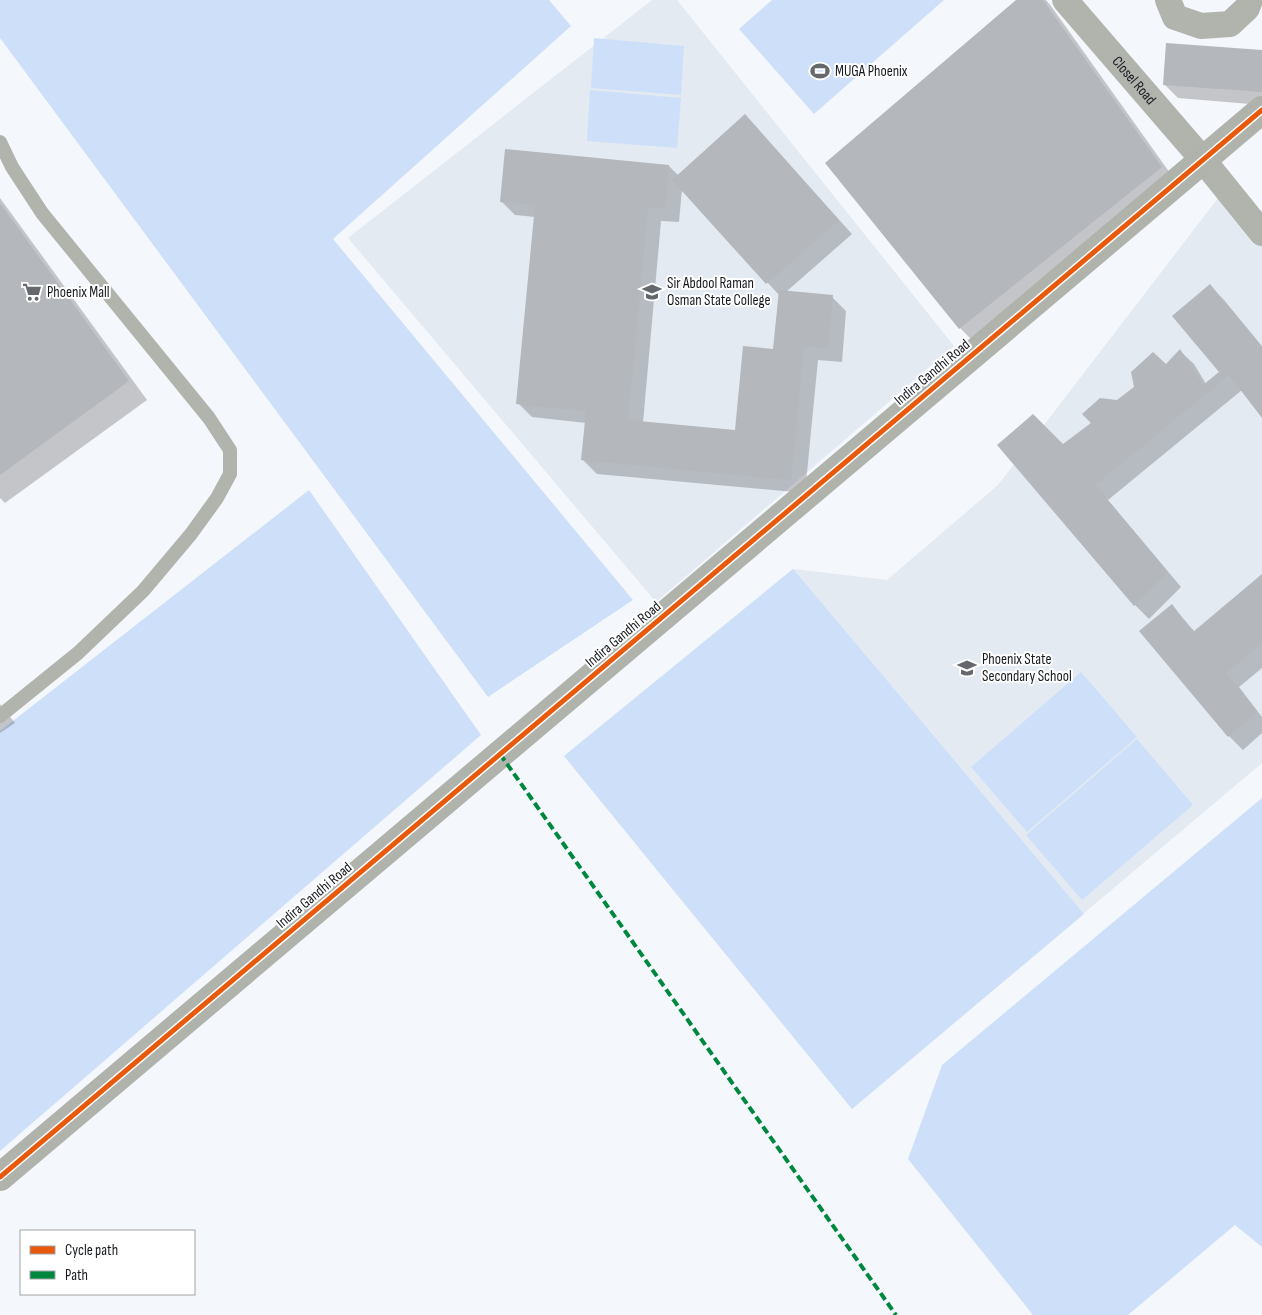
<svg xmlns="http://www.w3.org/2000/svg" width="1262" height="1315" viewBox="0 0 1262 1315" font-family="'Sofia Sans Condensed',sans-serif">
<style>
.built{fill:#e3eaf2}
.green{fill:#cee0f9}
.shadow{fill:#0003;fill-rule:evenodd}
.building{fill:#b4b7bc}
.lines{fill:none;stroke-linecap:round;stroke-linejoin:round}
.lane{stroke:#b1b3ad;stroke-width:14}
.street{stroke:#b1b3ad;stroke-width:26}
.secondary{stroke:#b0b2ac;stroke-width:28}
.quiet{stroke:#00873e;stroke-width:4;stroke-dasharray:8 4;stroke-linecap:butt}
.cycleway-casing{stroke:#fff;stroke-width:8}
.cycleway{stroke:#e8590c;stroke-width:5}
.labels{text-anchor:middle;stroke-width:4;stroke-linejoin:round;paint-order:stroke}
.poi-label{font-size:15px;fill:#161a1f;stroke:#fff;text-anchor:start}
.street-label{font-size:15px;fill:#161a1f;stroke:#fff}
</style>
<rect width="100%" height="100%" fill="#f4f7fc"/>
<g class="built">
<polygon points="652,0 677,0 954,346 656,602 348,238"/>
<polygon points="1225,189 1262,238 1262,763 852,1109 564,756 793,569 887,580 998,485"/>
</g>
<g class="green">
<polygon points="0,0 549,0 571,26 333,239 633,600 488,697 0,38"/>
<polygon points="772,0 944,0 814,114 739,29"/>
<polygon points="594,38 684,46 681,95 591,88"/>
<polygon points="590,90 681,98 677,148 587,141"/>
<polygon points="309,490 481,735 0,1151 0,731"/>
<polygon points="793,569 1084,914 852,1109 564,756"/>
<polygon points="1081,672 1137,737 1027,832 971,767"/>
<polygon points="1137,739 1193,805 1082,900 1026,835"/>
<polygon points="1262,798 1262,1247 1235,1225 1128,1315 1033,1315 908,1159 942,1065"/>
</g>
<g class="shadow">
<polygon points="1018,0 1046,0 1051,6 1180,187 979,347 960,328 827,163"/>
<polygon points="1262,51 1262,105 1178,98 1164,84"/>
<path d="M745 116 852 234 786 292 832 297 846 311 842 362 818 360 805 493 597 474 583 460 586 423 532 417 518 403 535 217 515 215 501 201 669 166 679 176ZM682 189 779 295 774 351 737 431 643 423 661 221 679 222Z"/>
<polygon points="0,198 147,400 5,503 0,498"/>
<polygon points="1210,286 1224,300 1262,346 1262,416 1242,390 1108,500 1181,587 1149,619 1135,605 1063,446 1117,402 1166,366 1180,351 1194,364 1206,384 1221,372"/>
<polygon points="1262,576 1262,668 1239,687 1262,717 1262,733 1243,750 1229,736 1141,631 1172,606 1195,632"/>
<polygon points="0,704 15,723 0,733"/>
</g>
<g class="building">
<polygon points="1016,0 1043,0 1162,167 959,329 825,163"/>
<polygon points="1166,43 1262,50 1262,92 1163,85"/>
<polygon points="745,114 839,220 766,284 672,180"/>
<polygon points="505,149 669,165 665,209 648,207 628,420 735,430 743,346 773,349 779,290 833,295 828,349 804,346 791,480 581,460 586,411 516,404 535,205 500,202"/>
<polygon points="0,203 129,381 0,475"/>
<polygon points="1210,284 1262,348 1262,418 1229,375 1095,485 1168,572 1134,606 997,445 1033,414 1063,444 1091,423 1082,414 1100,398 1117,400 1134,387 1131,372 1153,352 1166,364 1180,349 1203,385 1219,372 1172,316"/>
<polygon points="1262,574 1262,643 1226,673 1257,712 1228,737 1139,631 1172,604 1193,632"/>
</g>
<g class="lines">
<polyline class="lane" points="0,142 12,167 42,213 209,418 230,450 230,474 217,498 191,534 143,591 78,653 0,716"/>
<g class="street">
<path id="s1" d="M1065 0 1203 160 1262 233"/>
<polyline points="1168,0 1175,17 1201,26 1230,24 1247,8 1250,0"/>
</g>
<polyline class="secondary" points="0,1177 1262,110"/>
<polyline class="quiet" points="500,754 896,1315"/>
<g class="cycleway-casing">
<polyline id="cycleway" points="0,1177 1262,110"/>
</g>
<use href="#cycleway" class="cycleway"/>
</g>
<defs>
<g id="stadium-bare" transform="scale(1.5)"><path d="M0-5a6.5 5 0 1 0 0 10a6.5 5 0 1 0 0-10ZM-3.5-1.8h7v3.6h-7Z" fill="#64676c" stroke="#fff" stroke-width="2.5" paint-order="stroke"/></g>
<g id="supermarket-bare" transform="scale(1.5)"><path d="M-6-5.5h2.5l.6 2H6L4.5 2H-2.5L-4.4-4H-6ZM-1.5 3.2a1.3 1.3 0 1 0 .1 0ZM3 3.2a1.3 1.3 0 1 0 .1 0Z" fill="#64676c" stroke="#fff" stroke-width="2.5" paint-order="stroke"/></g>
<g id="school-bare" transform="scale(1.5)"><path d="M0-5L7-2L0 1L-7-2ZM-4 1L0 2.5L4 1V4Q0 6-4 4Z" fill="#64676c" stroke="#fff" stroke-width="2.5" paint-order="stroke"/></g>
</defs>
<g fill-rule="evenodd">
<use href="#stadium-bare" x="820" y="71"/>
<use href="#supermarket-bare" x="32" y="292"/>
<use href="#school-bare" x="652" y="292"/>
<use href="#school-bare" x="967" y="668"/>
</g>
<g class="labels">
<g class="poi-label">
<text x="835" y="76">MUGA Phoenix</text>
<text x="667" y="288">Sir Abdool Raman<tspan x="667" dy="17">Osman State College</tspan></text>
<text x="47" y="297">Phoenix Mall</text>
<text x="982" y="664">Phoenix State<tspan x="982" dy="17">Secondary School</tspan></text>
</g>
<g class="street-label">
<text dy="5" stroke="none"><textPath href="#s1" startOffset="106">Closel Road</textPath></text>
<text transform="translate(932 372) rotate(-40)" y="5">Indira Gandhi Road</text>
<text transform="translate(623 634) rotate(-40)" y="5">Indira Gandhi Road</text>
<text transform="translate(314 895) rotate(-40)" y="5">Indira Gandhi Road</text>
</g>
</g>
<rect x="20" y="1230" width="175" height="65" fill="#ffffff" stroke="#a2a3a5"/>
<rect x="30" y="1246" width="25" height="8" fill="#e8590c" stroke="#a2a3a5"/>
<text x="65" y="1255" font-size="15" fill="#161a1f">Cycle path</text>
<rect x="30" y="1271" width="25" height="8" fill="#00873e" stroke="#a2a3a5"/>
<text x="65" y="1280" font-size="15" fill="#161a1f">Path</text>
</svg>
